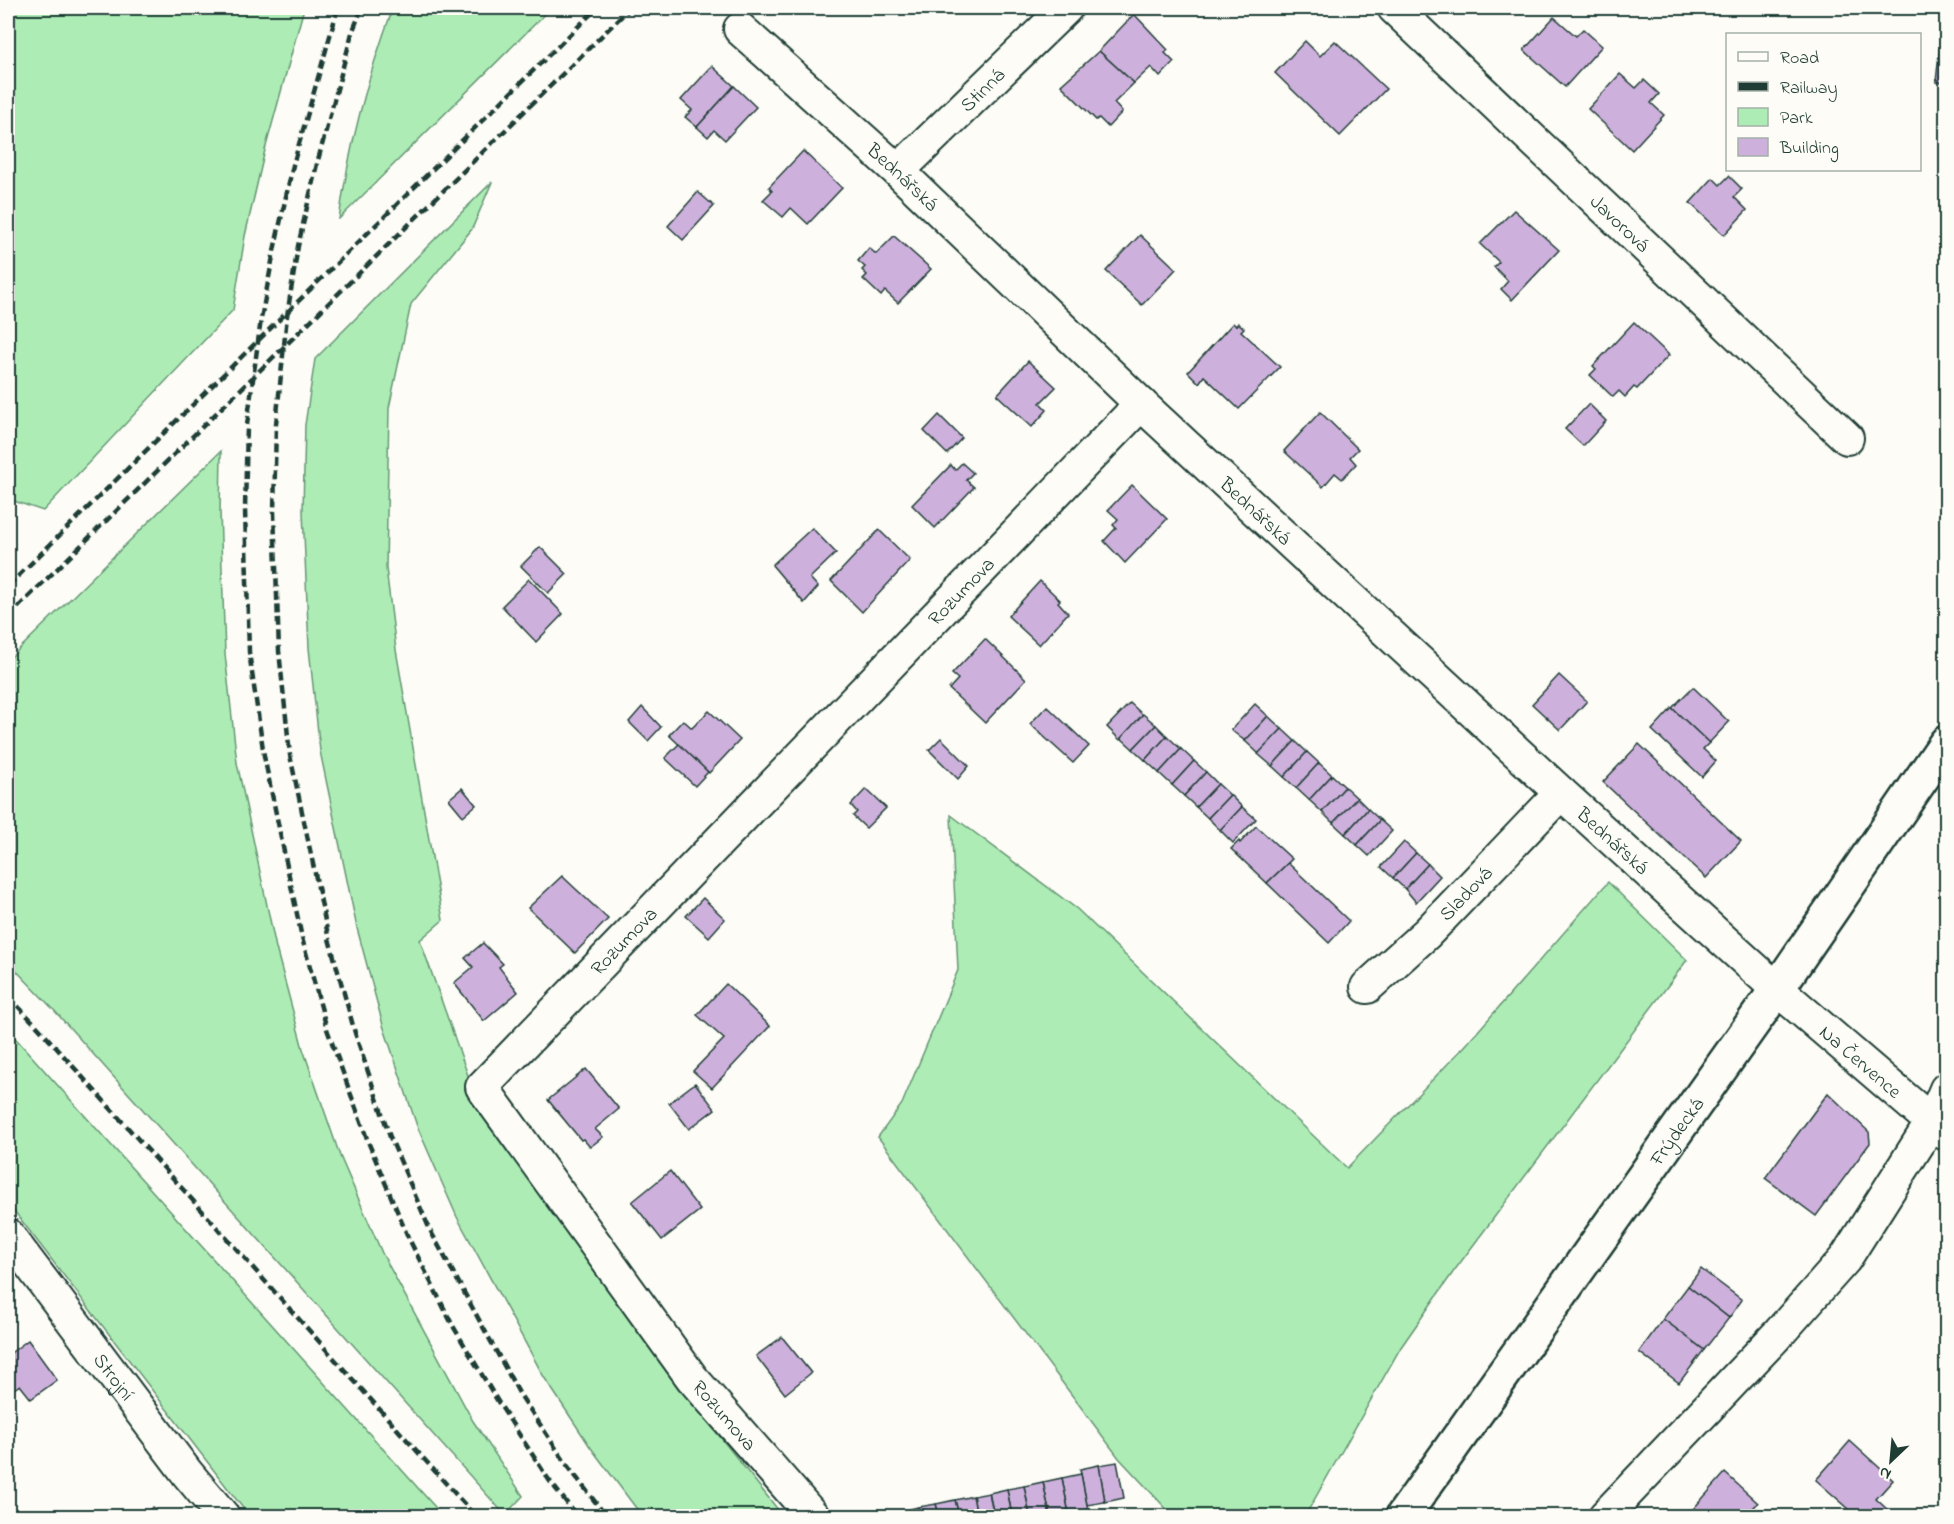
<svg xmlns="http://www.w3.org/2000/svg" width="1954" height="1524" viewBox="0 0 1954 1524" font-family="'Indie Flower',sans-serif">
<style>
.green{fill:#adedb5;stroke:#669574;stroke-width:1.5}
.building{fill:#ceb0dd;stroke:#1f3d34;stroke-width:1.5}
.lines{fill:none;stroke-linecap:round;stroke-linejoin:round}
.street-casing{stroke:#1f3d34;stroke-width:36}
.secondary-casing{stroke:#1f3d34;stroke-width:38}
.street{stroke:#fdfcf7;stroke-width:32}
.secondary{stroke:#fdfcf7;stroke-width:33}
.rail{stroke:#1f3d34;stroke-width:4.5;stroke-dasharray:9 4.5;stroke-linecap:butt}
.labels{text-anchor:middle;stroke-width:6;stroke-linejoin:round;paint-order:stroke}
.street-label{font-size:20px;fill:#1f3d34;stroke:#fdfcf7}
</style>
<rect width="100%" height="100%" fill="#fdfcf7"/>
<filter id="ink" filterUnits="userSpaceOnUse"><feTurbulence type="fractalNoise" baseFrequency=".0167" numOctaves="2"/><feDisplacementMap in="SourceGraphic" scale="12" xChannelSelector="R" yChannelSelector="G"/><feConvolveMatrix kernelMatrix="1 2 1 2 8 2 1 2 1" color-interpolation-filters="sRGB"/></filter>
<g filter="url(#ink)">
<g class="green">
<polygon points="8,8 304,8 265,150 245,236 233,310 43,511 8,499"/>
<path d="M393 8H551L339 219C349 147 368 75 393 8Z"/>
<polygon points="492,182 472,229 411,304 389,408 386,568 396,650 443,920 420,940 482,1115 666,1369 783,1516 642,1516 591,1448 544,1377 457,1217 417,1126 383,1025 357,928 320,751 309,648 303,511 305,425 315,359"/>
<polygon points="221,451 220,512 225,654 237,763 276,948 303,1049 340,1156 382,1253 473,1421 523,1496 505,1515 53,1009 8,962 8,660"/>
<polygon points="951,815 1077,909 1347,1168 1465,1046 1608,882 1687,960 1454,1271 1401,1347 1305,1516 1173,1516 1119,1458 878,1137 902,1104 958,970"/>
<polygon points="8,1031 18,1041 443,1516 249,1516 8,1203"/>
</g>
<g class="building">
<polygon points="1944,8 1946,8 1946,83 1936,82"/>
<polygon points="1134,14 1168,50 1165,53 1174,62 1160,77 1151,67 1134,83 1099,51"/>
<polygon points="1554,17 1576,36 1583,29 1602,46 1565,87 1524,50"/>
<polygon points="1305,41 1320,56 1335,41 1386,89 1340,136 1275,73"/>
<polygon points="1099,51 1134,83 1114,103 1122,112 1108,127 1099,118 1096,120 1061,85"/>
<polygon points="712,66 734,86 697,127 685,117 692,110 681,100"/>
<polygon points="1620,74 1636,88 1644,80 1659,94 1651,103 1664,115 1632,150 1588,109"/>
<polygon points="734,86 756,107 725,140 714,130 708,137 697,127"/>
<polygon points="803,151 842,188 808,224 791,208 783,217 763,200 772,191 769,187"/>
<polygon points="1729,176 1742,189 1734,197 1747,210 1724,235 1690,203 1713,178 1720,185"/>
<polygon points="698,192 714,206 683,240 668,226"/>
<polygon points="1514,210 1559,250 1512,300 1501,289 1508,281 1494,267 1499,262 1480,244"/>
<polygon points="1140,235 1176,269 1142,305 1106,271"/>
<polygon points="894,236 931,269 898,303 885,291 881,296 863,279 867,275 862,270 865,267 858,261 869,248 876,254"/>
<polygon points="1634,322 1669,355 1637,389 1634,387 1625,397 1619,391 1613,397 1590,375 1596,369 1593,366"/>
<polygon points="1233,323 1236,326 1238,323 1244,328 1241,331 1280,367 1239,409 1204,376 1199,383 1188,372"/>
<polygon points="1028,361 1056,387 1040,403 1047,410 1032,427 997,395"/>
<polygon points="1589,404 1606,421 1583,446 1565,429"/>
<polygon points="1320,412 1358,449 1350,457 1356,464 1342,479 1335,473 1323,487 1284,451"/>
<polygon points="939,415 962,438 947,454 924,431"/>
<polygon points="962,463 973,473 966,480 974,487 935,528 912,505 951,465 955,470"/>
<polygon points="1132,485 1167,519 1125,563 1104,541 1116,528 1113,525 1118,519 1108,510"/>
<polygon points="812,528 836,553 810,578 818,587 804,603 772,565"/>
<polygon points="879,530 910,560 862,612 831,581"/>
<polygon points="540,547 567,574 548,593 521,566"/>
<polygon points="529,579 563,614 536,642 502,606"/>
<polygon points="1040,581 1060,600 1058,602 1068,613 1039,645 1008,616"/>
<polygon points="985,639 1026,679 985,723 949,689 958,679 952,674"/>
<polygon points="1559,675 1587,701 1560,730 1532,704"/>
<polygon points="1693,687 1729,722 1709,743 1672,708"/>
<polygon points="1130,703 1143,715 1120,740 1107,727"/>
<polygon points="1255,704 1268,716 1245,741 1231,730"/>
<polygon points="1047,706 1089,746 1073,763 1030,724"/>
<polygon points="642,707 661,727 648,741 629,722"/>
<polygon points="1672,708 1709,743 1703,749 1716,761 1702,777 1652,730"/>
<polygon points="709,711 740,740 709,773 669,735 683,720 692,728"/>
<polygon points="1143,714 1156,725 1133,749 1121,738"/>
<polygon points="1268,716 1282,729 1259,754 1245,741"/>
<polygon points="1156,725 1167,736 1145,760 1133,749"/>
<polygon points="1282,729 1295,741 1272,766 1258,754"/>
<polygon points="1167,736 1181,749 1159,773 1145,760"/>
<polygon points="941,738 969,766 958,779 929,750"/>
<polygon points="1295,741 1307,752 1284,777 1272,766"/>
<polygon points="679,744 708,772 695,786 665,758"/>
<polygon points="1639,744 1741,841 1706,878 1603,782"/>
<polygon points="1181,749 1194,761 1172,785 1159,773"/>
<polygon points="1307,752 1319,763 1296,788 1284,777"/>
<polygon points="1194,761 1206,772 1184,796 1172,785"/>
<polygon points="1319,763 1332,775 1309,800 1296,788"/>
<polygon points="1206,772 1218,784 1196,807 1184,796"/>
<polygon points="1332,775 1345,787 1322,812 1309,800"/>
<polygon points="1218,784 1230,795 1208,818 1196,807"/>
<polygon points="1345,787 1357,798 1333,823 1322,812"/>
<polygon points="462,788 476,805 463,816 449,799"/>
<polygon points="866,789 886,808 866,828 853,816 857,812 851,805"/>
<polygon points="1230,795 1242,807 1220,830 1208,818"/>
<polygon points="1357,798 1368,809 1345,834 1333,823"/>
<polygon points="1242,807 1256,819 1233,843 1220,830"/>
<polygon points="1368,809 1380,820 1357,845 1345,834"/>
<polygon points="1380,820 1392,831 1369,856 1357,845"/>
<polygon points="1256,826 1292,859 1267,883 1231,849 1239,841 1240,843"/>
<polygon points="1404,842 1416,853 1393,878 1381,867"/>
<polygon points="1416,853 1428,864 1405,889 1393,878"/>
<polygon points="1288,863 1349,921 1329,943 1267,883"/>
<polygon points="1428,864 1440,876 1416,902 1405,889"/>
<polygon points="562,876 608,919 575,953 528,908"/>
<polygon points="703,898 725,919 709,937 686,916"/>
<polygon points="483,943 503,964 499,967 518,992 484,1021 454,983 473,967 465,958"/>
<polygon points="726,984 770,1026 712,1088 693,1071 724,1039 697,1015"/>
<polygon points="586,1069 619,1109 595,1129 603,1137 590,1147 583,1139 581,1140 548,1100"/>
<polygon points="695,1083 715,1109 689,1129 669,1103"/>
<polygon points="1828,1093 1869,1132 1870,1143 1816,1216 1765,1178"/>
<polygon points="670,1171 700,1210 662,1240 632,1202"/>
<polygon points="1701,1269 1742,1300 1729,1318 1688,1286"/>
<polygon points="1688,1286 1729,1318 1704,1350 1663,1319"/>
<polygon points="1663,1319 1704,1350 1679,1383 1639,1352"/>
<polygon points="782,1337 811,1373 785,1394 756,1356"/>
<polygon points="28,1340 57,1380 31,1399 20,1385 11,1391 8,1386 8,1355"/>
<polygon points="1850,1441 1893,1480 1876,1499 1888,1510 1882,1516 1857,1516 1816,1480"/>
<polygon points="1117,1462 1124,1498 1105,1502 1099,1465"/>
<polygon points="1099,1465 1105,1502 1087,1505 1080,1469"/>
<polygon points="1725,1473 1758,1503 1745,1516 1687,1516"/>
<polygon points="1081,1474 1088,1510 1069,1514 1062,1478"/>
<polygon points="1062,1478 1069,1514 1050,1516 1043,1482"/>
<polygon points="1043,1482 1050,1516 1030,1516 1024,1486"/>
<polygon points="1024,1486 1030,1516 1012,1516 1007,1489"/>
<polygon points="1007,1489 1012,1516 994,1516 989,1493"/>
<polygon points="989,1493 994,1516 977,1516 973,1496"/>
<polygon points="973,1496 977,1516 959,1516 955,1500"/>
<polygon points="955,1500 959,1516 939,1516 936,1504"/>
<polygon points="936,1504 939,1516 920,1516 918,1507"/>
<polygon points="153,1507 160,1516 140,1516"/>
<polygon points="918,1507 920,1516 900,1516 899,1512"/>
<polygon points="899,1512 900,1516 880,1516 879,1515"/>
</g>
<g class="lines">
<g class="street-casing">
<g id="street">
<path id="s1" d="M1394 8 1847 438"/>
<path id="s2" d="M740 29 898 171 1141 404 1561 793 1777 989 1946 1134"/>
<path id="s3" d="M898 171 1066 8"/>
<path id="s4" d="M1367 987 1427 933 1561 793"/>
<path id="s5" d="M8 1235 187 1473 223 1516"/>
<path id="s6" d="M813 1516 692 1378 482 1087 1141 404"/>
<polyline points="1605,1516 1780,1332 1845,1259 1932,1122 1946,1089"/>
</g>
</g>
<g class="secondary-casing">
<g id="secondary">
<path id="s7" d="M1403 1516 1777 989 1946 743"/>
</g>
</g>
<use href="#street" class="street"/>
<use href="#secondary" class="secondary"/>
<g class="rail">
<polyline points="338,8 293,165 275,246 261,319 247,425 245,509 249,652 264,756 302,938 327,1029 369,1144 408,1237 453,1326 500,1405 549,1480 577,1516"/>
<polyline points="362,8 352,33 317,164 298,246 287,316 276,424 274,512 279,651 290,755 328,935 355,1033 390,1137 430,1230 519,1393 567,1465 606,1516"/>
<polyline points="8,586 597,8"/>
<polyline points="8,617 630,8"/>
<polyline points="8,996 36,1025 475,1516"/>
</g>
</g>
</g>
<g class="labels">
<g class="street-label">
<text dy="7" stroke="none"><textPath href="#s3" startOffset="117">Stinná</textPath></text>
<text dy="7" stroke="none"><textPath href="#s2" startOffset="220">Bednářská</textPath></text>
<text dy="7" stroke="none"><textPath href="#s1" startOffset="312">Javorová</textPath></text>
<text dy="7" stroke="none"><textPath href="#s2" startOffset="706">Bednářská</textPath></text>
<text dy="7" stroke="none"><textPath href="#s6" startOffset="1232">Rozumova</textPath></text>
<text dy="7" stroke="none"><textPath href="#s2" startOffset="1192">Bednářská</textPath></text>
<text dy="7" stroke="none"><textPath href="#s4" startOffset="136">Sladová</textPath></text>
<text dy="7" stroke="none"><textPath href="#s6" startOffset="746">Rozumova</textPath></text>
<text dy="7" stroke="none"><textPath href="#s2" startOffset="1524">Na Července</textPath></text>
<text dy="7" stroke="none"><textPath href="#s7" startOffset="472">Frýdecká</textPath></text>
<text dy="7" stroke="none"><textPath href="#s5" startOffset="177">Strojní</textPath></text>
<text transform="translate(725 1415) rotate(49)" y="7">Rozumova</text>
</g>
</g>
<rect width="1954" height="1524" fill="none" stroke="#fdfcf7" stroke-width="30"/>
<rect x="15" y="15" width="1924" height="1494" fill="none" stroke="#1f3d34" stroke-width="2" filter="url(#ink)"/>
<rect x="1726" y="33" width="195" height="138" fill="#fdfcf7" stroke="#a4b0a9" stroke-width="1.5"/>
<rect x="1738" y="52" width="30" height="9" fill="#fdfcf7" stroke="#a4b0a9" stroke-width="1.5"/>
<text x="1780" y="63" font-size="18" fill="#1f3d34">Road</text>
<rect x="1738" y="82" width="30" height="9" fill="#1f3d34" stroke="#a4b0a9" stroke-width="1.5"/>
<text x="1780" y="93" font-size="18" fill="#1f3d34">Railway</text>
<rect x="1738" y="108" width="30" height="18" fill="#adedb5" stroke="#a4b0a9" stroke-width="1.5"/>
<text x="1780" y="123" font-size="18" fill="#1f3d34">Park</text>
<rect x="1738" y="138" width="30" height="18" fill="#ceb0dd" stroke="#a4b0a9" stroke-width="1.5"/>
<text x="1780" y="153" font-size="18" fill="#1f3d34">Building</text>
<g transform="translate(1891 1461) rotate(206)" stroke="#fdfcf7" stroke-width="4.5" paint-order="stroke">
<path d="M0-4.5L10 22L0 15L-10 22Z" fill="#1f3d34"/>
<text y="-9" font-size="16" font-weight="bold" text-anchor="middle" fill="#1f3d34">N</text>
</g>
</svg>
